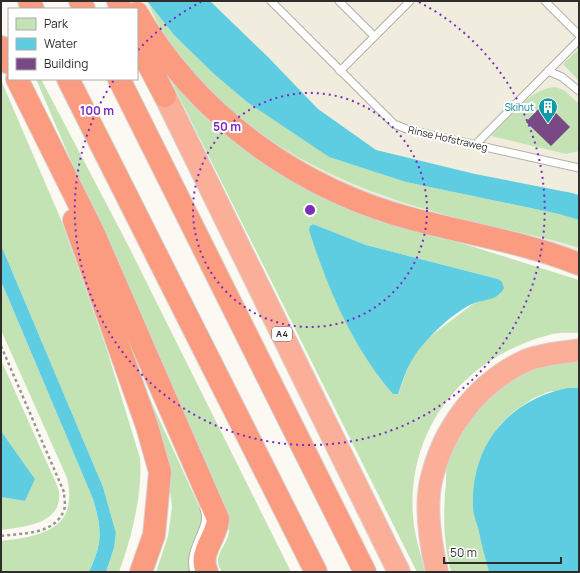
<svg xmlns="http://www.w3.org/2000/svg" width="580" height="573" viewBox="0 0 580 573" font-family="Manrope,sans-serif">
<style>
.built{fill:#f1edde}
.green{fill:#c3e3b5;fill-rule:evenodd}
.water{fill:#5ecde2}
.building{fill:#784984}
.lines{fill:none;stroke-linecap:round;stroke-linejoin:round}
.service-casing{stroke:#b1afa8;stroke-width:9}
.trunk-casing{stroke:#d5d5d5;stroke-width:24}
.motorway-casing{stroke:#d5d5d5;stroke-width:24}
.path{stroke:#979691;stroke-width:2.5;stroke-dasharray:3 3;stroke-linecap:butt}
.service{stroke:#fff;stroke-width:7}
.trunk{stroke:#fcaf98;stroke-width:22}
.motorway{stroke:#fb9b7f;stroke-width:22}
.ring{fill:none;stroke:#7b2cbf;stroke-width:2;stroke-dasharray:2 4}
.labels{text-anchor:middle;stroke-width:4;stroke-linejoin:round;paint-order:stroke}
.shield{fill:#fff;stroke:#6d6c6b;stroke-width:1}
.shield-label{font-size:9px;font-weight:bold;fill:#2e2d2b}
.culture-label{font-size:10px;fill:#0d838f;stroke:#fff;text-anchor:end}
.street-label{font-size:10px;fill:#2e2d2b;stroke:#fff}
.centre{fill:#7b2cbf;stroke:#fff;stroke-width:2}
.ring-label{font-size:12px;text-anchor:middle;font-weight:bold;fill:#7b2cbf;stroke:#fff;stroke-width:4;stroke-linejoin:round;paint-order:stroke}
</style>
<rect width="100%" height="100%" fill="#fbf9f2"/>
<polygon class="built" points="140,1 579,1 579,255 440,218 340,182 300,163 244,124 168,49"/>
<g class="green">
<path d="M149 4 174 35 214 74 247 102 329 157 406 182 559 214 579 220V248C537 234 493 228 450 216 352 191 254 147 189 67 170 44 160 31 149 4Z"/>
<polygon points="579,49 579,81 563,64"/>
<path d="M167 73 385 219 579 280V333C569 333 558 332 549 335 465 357 407 427 413 516 414 534 421 554 425 572H417ZM313 224 366 245 498 279 501 294 473 304 428 338 411 360 398 394H393C351 346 331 285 310 226Z"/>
<path d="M36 79H41L129 247 291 572H222C210 556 228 546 229 531Z"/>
<path d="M1 80 62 222 106 347 140 458C143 492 131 540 119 572H106L114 548 116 533 103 487 1 245Z"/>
<path d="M555 87 564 90 579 104V151L566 154 491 136C510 117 528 90 555 87Z"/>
<path d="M1 281 93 499C102 531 103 541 89 572H1V541C41 536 79 530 67 478L1 330Z"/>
<path d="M1 360 52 474C54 479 58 486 59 492 63 524 23 527 1 530V497L25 501 35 479 1 431Z"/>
<path d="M579 361V388L548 392 532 399 513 412 497 428 473 508 489 572H451C443 542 443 512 446 481 446 476 446 471 447 466 458 418 505 376 552 364 560 362 570 362 579 361Z"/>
<path d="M133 362 204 517C198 538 188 548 191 572H156L168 536 172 507 168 475Z"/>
</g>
<g class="water">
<polygon points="147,1 210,1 268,57 318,109 376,150 475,174 572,193 579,195 579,220 559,214 406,182 329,157 247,102 214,74 174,35"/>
<path d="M313 224 366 245 498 279 502 282 504 288C498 301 484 299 472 304 451 314 424 340 412 360 406 370 402 383 398 394H393C353 348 327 287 309 230L310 226Z"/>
<path d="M1 245 103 487 116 533 114 548 106 572H89C103 542 102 530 93 499L1 281Z"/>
<path d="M568 388H579V572H489C485 557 481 543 478 528 476 521 473 514 473 507 471 445 508 400 568 388Z"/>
<polygon points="1,431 35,479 25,501 1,497"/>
</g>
<polygon class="building" points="545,102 570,127 551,146 526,122"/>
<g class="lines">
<g class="service-casing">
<g id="service">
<polyline points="271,1 394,124 409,130 579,168"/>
<polyline points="339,1 374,36"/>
<polyline points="545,1 579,35"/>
<polyline points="340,71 410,1"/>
<polyline points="548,71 562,77 579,91"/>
<polyline points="475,145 579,40"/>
<path d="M194 572C186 549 212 528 204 509"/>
</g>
</g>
<g class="trunk-casing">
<g id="trunk">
<polyline points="165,96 399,572"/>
<path d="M437 572C431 546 425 508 431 481 443 429 476 384 525 361 541 354 562 353 579 350"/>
</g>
</g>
<g class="motorway-casing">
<g id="motorway">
<polyline points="29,1 33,9"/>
<polyline points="80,1 84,9"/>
<polyline points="118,1 121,9"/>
<path d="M137 13C198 117 300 190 416 220 470 234 526 243 579 264"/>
<polyline points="137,43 165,96"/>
<polyline points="1,47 9,63"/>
<path d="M17 79 94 234 218 519C217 538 198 552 207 572"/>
<polyline points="68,79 316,572"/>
<polyline points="119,79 365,572"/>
<polyline points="74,220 147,426 160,472 154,535 141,572"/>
</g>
</g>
<path class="path" d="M1 346 64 492C64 497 66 505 64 510 55 535 22 533 1 536"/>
<use href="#service" class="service"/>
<use href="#trunk" class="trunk"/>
<use href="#motorway" class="motorway"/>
</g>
<g class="ring">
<circle cx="310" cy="210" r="117"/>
<path d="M138 50A235 235 0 0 1 201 2M419 2A235 235 0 1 1 114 80"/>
</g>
<defs>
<g id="building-pin" transform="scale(1)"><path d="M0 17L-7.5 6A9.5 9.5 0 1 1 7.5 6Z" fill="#0f9aa8" stroke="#fff"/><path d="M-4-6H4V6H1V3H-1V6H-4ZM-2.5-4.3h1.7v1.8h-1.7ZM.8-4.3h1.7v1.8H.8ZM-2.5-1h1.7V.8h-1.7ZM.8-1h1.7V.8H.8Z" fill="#fff"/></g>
</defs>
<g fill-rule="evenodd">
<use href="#building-pin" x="548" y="107"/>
</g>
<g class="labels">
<rect class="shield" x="272" y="327" width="20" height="14" rx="3"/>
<g class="shield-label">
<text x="282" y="337">A4</text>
</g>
<g class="culture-label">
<text x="534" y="111">Skihut</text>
</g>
<g class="street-label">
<text transform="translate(448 138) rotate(13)" y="4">Rinse Hofstraweg</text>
</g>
</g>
<circle cx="310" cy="210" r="6" class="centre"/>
<g class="ring-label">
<text x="97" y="115">100 m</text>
<text x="227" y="131">50 m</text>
</g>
<rect width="580" height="573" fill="none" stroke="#2e2d2b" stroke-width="4"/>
<rect x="8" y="8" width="130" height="72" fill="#ffffff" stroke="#ababaa"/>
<rect x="16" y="18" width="20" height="12" fill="#c3e3b5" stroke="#ababaa"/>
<text x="44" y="28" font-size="12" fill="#2e2d2b">Park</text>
<rect x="16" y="38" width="20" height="12" fill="#5ecde2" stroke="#ababaa"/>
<text x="44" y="48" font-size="12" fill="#2e2d2b">Water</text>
<rect x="16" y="58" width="20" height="12" fill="#784984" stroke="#ababaa"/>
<text x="44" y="68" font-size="12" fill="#2e2d2b">Building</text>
<path d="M444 557v6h117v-6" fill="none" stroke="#2e2d2b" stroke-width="2"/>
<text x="450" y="557" font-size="12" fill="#2e2d2b" stroke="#ffffff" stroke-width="3" paint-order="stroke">50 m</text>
</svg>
